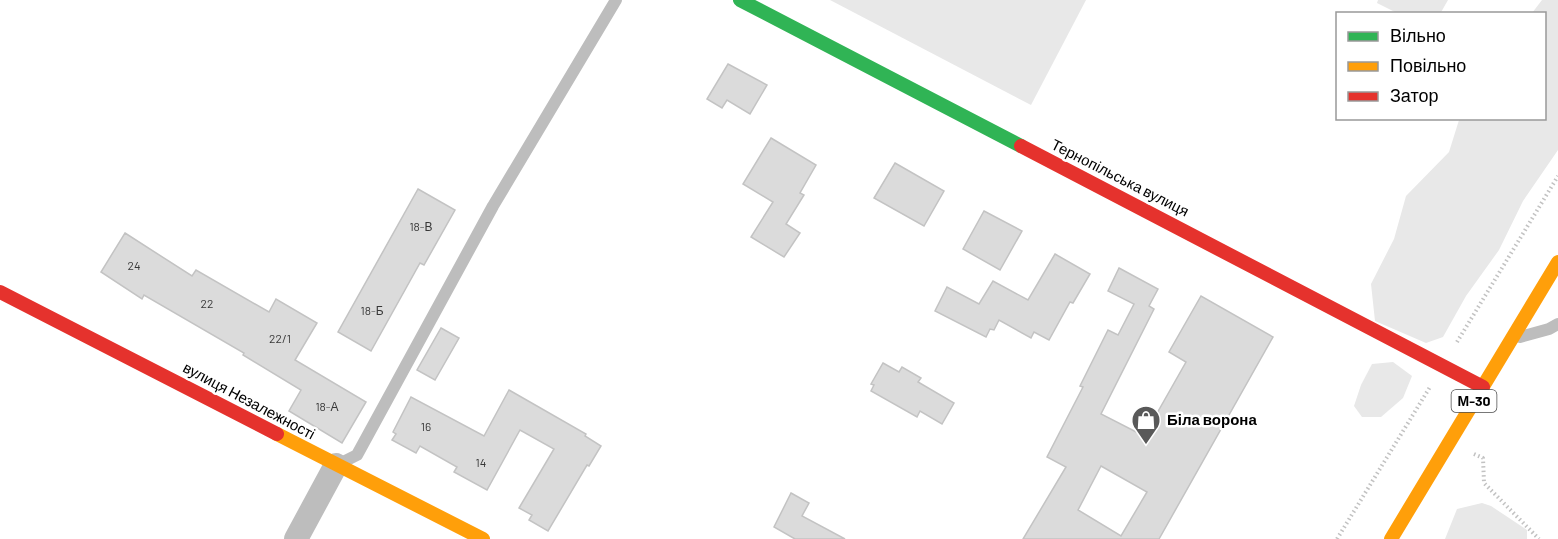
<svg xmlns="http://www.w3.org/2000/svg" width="1558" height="539" viewBox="0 0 1558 539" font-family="Barlow,sans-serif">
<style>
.green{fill:#e8e8e8}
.building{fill:#dbdbdb;stroke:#c3c3c3;stroke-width:1.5;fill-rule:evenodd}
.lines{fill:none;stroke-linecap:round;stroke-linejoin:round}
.path{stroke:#c2c2c2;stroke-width:4;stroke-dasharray:1.5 3;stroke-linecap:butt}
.lane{stroke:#bdbdbd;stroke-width:12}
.street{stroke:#bdbdbd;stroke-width:24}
.fast{stroke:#30b455;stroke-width:14}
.slow{stroke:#ff9f0a;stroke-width:14}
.jam{stroke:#e5322d;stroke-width:14}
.labels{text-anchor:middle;stroke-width:5;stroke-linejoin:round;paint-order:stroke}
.number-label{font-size:12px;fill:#373737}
.shield{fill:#fff;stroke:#4c4c4c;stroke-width:1.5}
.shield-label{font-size:14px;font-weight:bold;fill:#000}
.street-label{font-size:15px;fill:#000;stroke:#fff}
.poi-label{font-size:15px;font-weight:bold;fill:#000;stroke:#fff;text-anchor:start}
</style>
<rect width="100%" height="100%" fill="#fff"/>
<g class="green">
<polygon points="830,0 1086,0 1031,105"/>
<polygon points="1378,0 1448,0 1440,14 1397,13 1377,3"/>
<polygon points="1542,0 1558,0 1558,150 1523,201 1499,250 1466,296 1443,337 1426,343 1375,321 1371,284 1394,239 1406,196 1449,152 1459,120 1462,118 1544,118 1544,14 1532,13"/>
<polygon points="1393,362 1412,376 1403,398 1381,417 1362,417 1354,406 1361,385 1372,364"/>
<polygon points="1482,503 1491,506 1527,530 1527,539 1445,539 1457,509"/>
</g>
<g class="building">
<polygon points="728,64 767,85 750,114 727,100 722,108 707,99"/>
<polygon points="771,138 816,165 800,193 804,195 786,224 800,233 784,257 751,237 773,202 743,184"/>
<polygon points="895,163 944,191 924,226 874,198"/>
<polygon points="418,189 455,210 424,265 420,263 371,351 338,332"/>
<polygon points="984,211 1022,231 1000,270 963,249"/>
<polygon points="125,233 192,276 196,270 269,312 276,299 317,323 295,360 366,402 342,443 289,411 301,390 243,355 244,353 144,295 142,299 101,272"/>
<polygon points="1055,254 1090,274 1073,303 1070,302 1049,340 1034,332 1031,338 999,320 994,330 990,329 986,337 935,311 947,287 979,304 993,281 1028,300"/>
<path d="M1119 268 1158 289 1149 306 1154 309 1101 414 1144 436 1186 362 1169 352 1201 296 1273 337 1159 539H1023L1066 467 1047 457 1083 387 1080 386 1108 330 1118 335 1134 304 1108 291ZM1101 466 1147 492 1121 536 1078 510Z"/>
<polygon points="441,328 459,338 435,380 417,370"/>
<polygon points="883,363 899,372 902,367 921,378 918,382 954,403 942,424 920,411 917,417 871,391 874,385 871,384"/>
<polygon points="509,390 586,434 585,436 601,446 589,466 587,465 548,531 529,520 532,515 519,508 554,449 520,430 487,490 454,472 457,467 420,446 416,453 392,440 396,434 393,432 411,397 484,436"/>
<polygon points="791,493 809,503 802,516 845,539 795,539 774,527"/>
</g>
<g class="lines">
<g class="path">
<polyline points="1457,342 1558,176"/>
<polyline points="1474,454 1483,458 1484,483 1539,539"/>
<polyline points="1337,539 1430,387"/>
</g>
<g class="lane">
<polyline points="1520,337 1549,329 1558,324"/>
<polyline points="343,462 357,455 493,206 616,0"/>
</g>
<polyline class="street" points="296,539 336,465"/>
<polyline class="fast" points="740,0 1021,146"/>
<g class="slow">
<polyline points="277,434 483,539"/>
<polyline points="1391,539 1558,262"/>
</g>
<g class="jam">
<polyline points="1021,146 1483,387"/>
<polyline points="0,292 277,434"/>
</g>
</g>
<defs>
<g id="shop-pin" transform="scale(1.5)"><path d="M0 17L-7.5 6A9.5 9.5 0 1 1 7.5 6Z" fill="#595959" stroke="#fff"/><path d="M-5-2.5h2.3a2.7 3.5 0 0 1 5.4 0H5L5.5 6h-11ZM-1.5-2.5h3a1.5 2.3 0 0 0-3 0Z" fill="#fff"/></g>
</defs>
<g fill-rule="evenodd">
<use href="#shop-pin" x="1146" y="420"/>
</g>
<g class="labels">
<g class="number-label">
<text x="421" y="231">18-В</text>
<text x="134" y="270">24</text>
<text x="207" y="308">22</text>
<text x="372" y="315">18-Б</text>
<text x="280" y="343">22/1</text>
<text x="327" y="411">18-А</text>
<text x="426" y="431">16</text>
<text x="481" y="467">14</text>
</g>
<rect class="shield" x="1451.5" y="390" width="45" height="22" rx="4.5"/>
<g class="shield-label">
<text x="1474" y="406">М-30</text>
</g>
<g class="street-label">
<text transform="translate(1120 178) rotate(27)" y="5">Тернопільська вулиця</text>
<text transform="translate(249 401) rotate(28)" y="5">вулиця Незалежності</text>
</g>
<g class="poi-label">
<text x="1167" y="425">Біла ворона</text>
</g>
</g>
<rect x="1336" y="12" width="210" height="108" fill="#ffffff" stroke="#999999" stroke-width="1.5"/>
<rect x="1348" y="32" width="30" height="9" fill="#30b455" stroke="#999999" stroke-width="1.5"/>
<text x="1390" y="42" font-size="18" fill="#000000">Вільно</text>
<rect x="1348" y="62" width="30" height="9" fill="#ff9f0a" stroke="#999999" stroke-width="1.5"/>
<text x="1390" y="72" font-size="18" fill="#000000">Повільно</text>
<rect x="1348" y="92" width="30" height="9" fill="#e5322d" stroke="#999999" stroke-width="1.5"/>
<text x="1390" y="102" font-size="18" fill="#000000">Затор</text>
</svg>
